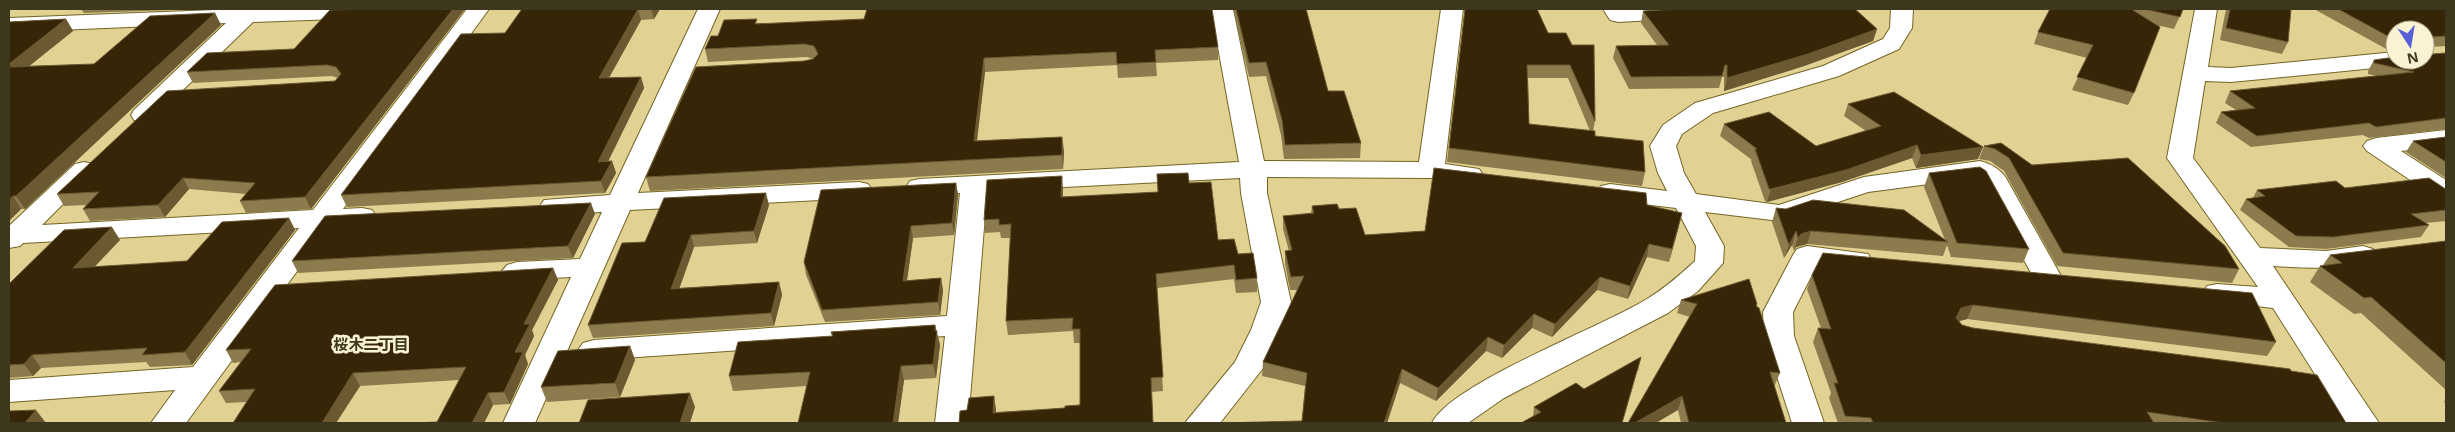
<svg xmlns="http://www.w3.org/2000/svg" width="2455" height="432" viewBox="0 0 2455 432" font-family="'Open Sans','Noto Sans JP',sans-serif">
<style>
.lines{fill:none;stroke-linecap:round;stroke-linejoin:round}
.minor-casing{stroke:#736526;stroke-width:2}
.minor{fill:#fff;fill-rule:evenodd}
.wall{fill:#8c7b4d;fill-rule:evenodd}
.shaded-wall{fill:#6a5931}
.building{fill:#372508;stroke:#6a5931}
.labels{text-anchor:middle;stroke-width:5;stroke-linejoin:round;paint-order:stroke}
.neighbourhood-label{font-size:15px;font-weight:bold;fill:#3d371d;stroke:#faf2d3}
</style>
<rect width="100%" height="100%" fill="#e1d192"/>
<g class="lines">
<g class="minor-casing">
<g id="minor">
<polygon points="241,9 432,9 429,14 421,16 253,22 152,120 143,122 134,120 131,115 134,110 226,23 9,32 9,18"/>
<polygon points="467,9 489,9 343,209 362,208 372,210 376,216 372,222 330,226 186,423 151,423 175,390 9,402 9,380 193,367 299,228 23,243 20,246 9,248 9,226 75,164 84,162 93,164 97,170 42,225 313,210"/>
<polygon points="698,9 720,9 638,193 859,182 868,184 872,190 868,196 859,198 630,210 535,423 503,423 571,277 517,280 507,277 502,271 507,265 517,262 580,259 602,212 554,214 544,212 540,206 544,200 610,195"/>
<polygon points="1211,9 1233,9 1264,161 1419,162 1441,9 1463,9 1445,164 1479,169 1483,175 1479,181 1470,183 1431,178 1267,177 1267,193 1291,302 1281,330 1264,367 1220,423 1185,423 1235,362 1251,330 1261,302 1241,193 1240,178 987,191 968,423 935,423 945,336 594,360 583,357 578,350 583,343 594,340 947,316 960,193 919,195 910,193 906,187 910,181 919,179 1239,162"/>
<polygon points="1603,9 1739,9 1736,14 1728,16 1618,22 1610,20"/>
<path d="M1891 9H1913L1912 28 1899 49 1839 76 1713 113 1682 134 1676 146 1684 173 1696 194 1779 205 1864 177 1980 161C1991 164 2000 169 2006 178L2061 276 2056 282 2046 285 2036 282 1982 183 1975 178 1868 192 1781 221 1705 212 1724 246 1723 263 1698 291 1668 313 1504 398 1468 423H1432C1452 383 1602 327 1647 299 1665 288 1680 275 1695 261L1696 246 1676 208 1610 200 1601 198 1597 192 1601 186 1610 184 1667 191 1658 173 1650 146 1663 125 1695 103 1823 66 1883 39 1890 28Z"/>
<path d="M2195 9H2217L2208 67 2231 68 2395 52V60H2406L2403 64 2395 66 2231 82 2205 81 2193 158 2260 248 2326 251 2363 246 2373 249 2377 255 2373 261C2340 270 2307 268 2273 266L2379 423H2346L2273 308 2207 300 2202 293 2207 286 2217 284 2258 287 2167 158Z"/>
<polygon points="2446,130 2446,146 2401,151 2446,180 2446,200 2437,198 2367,151 2363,146 2367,141 2376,138"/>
<polygon points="1807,246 1868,254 1872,260 1868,266 1858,269 1817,265 1793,312 1794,336 1824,423 1792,423 1764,336 1763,312 1793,255 1797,249"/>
</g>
</g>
<use href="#minor" class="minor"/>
</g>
<g class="wall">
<polygon points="81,9 201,9 84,13"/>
<polygon points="375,9 465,9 311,209 246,213 240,201 246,194 189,189 165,217 90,221 83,209 86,205 64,206 57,194 335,81 338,78 332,76 193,83 187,72 294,49"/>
<polygon points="522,9 660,9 654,19 641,20 609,78 641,77 644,88 608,161 612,161 616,173 605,193 347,207 341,195 505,33"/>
<polygon points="1233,9 1306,9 1328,91 1361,143 1360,158 1284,159 1281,135 1266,76 1249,77"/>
<path d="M1465 9 1548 33H1566L1595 121 1593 131 1595 136 1645 172 1642 186 1447 162ZM1528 78H1568L1590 131 1529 124Z"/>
<polygon points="1787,9 1877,29 1873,41 1804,66 1724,91 1724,77 1722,77 1719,88 1629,89 1613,58 1616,46 1657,45 1641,23 1643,11"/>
<polygon points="2050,9 2183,9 2174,29 2156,25 2134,93 2128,105 2072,90 2087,58 2034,44 2038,32"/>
<polygon points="2226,9 2291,9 2288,42 2282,54 2220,40"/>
<polygon points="2314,9 2446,9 2446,46 2430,47 2427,52 2432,54 2446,53 2446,129 2369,138 2363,135 2251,147 2216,123 2221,112 2236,110 2225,103 2230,91 2377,76 2368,74 2368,71 2374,60 2425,60 2425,30 2395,30 2395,51 2390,51"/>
<polygon points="215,13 221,25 25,209 21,209 9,221 9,22 66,19 73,31 28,66 94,64"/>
<polygon points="758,23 1218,47 1218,60 1156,63 1157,76 1118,78 1117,65 985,72 977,141 1064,151 1063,169 650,191 646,177 804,61 813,59 807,57 708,62 705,49 718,36"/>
<polygon points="1848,104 1978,159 1916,168 1912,158 1842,182 1767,202 1765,201 1751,161 1752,160 1720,136 1724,124 1816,146 1866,131 1844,116"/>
<polygon points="2446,137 2446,178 2406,152 2413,141"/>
<polygon points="2001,143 2032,165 2239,269 2232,283 2057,266 2004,171 1990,161 1979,159 1984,146"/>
<polygon points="1929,173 2029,249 2023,263 1951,257 1947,245 1943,256 1807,244 1796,247 1794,251 1792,245 1784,258 1772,222 1776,208 1945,240 1924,187"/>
<polygon points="956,183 958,195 954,235 913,238 907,281 941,278 943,291 940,315 825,322 806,275 804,262"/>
<polygon points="1189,183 1218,240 1238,254 1257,278 1257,292 1236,293 1234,279 1157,288 1163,391 1151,392 1153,423 967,410 994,396 996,412 1065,408 1080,405 1080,343 1074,343 1073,331 1008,335 1006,321 1010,238 1001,238 1000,232 985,233 984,220 1063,189 1063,197 1158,192"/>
<polygon points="2345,188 2446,189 2446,221 2425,223 2429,225 2421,237 2326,249 2289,247 2240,210 2246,199 2253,198 2257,190"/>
<polygon points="769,205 757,243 694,247 679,288 779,282 782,295 774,326 593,338 588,325 645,242"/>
<polygon points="1647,205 1679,226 1669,262 1647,257 1628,299 1597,290 1552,337 1532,328 1502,358 1486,351 1436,401 1400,383 1387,423 1220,423 1302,421 1305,386 1262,376 1263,362 1298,290 1290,290 1285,264 1285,251 1289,251 1283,229 1283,216 1311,214 1312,206 1339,209 1365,235 1425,231"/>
<polygon points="595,214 573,258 298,273 292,261"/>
<polygon points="289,218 295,230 192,365 150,367 146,362 41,368 33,376 9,378 9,284 120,240 94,267 187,261"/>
<polygon points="2446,241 2446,390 2361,313 2354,314 2310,282 2320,266 2323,265 2330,255"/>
<polygon points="553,268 558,280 532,330 534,336 525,355 528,364 510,404 493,405 484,423 411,423 437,422 459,380 360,386 336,423 233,423 247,402 226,403 219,391 241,362 233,363 226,350"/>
<polygon points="1812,275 2276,342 2267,356 1967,319 1959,321 1962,325 1973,328 2291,371 2346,423 1838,423 1829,398 1831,393 1813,342 1818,328 1821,328 1807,289"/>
<polygon points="1681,300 1757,306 1780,373 1774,387 1786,423 1681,423 1678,410 1690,317 1677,313"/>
<polygon points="935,325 940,345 936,378 904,380 898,423 798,423 807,386 733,391 729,376 832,336 831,332"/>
<polygon points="630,346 635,360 620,397 547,402 541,387"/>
<polygon points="1641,357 1638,371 1533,417 1534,407 1584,389"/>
<polygon points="2446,398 2446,404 2444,402"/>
</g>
<g class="shaded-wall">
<polygon points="453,9 465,9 311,209 305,197"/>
<polygon points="638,9 641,20 602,90 599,78"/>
<polygon points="651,9 660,9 654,19"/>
<polygon points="215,13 221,25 25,209 16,196"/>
<polygon points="66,19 73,31 12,80 9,75 9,64"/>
<polygon points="1877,29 1873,41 1804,66 1724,91 1727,78"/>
<polygon points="984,58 985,72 975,156 974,141"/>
<polygon points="641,77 644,88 602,174 598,162"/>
<polygon points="1062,137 1064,151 1063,169 1062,155"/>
<polygon points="1917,145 1912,158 1842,182 1767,202 1771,189"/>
<polygon points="1983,147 1978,159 1916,168 1921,155"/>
<polygon points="612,161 616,173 605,193 601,181"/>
<polygon points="1062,176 1063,189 1062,209 1061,197"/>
<polygon points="183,178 189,189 165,217 158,205"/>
<polygon points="956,183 958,195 954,235 952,223"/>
<polygon points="766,193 769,205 757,243 754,231"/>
<polygon points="13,196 21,209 9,221 9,200"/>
<polygon points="591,203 595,214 573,258 568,246"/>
<polygon points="1682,213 1679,226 1669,262 1672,249"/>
<polygon points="289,218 295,230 192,365 185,352"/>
<polygon points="911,226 913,238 905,293 903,281"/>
<polygon points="112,227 120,240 81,281 73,268"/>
<polygon points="1796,231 1792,245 1784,258 1789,245"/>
<polygon points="1811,231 1807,244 1796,247 1794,251 1798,238 1801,234"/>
<polygon points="691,235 694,247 675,301 671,289"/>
<polygon points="1649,244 1647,257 1628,299 1630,286"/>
<polygon points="553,268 558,280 532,330 534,336 525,355 528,364 510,404 504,392 524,324"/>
<polygon points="1600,277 1597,290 1552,337 1555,324"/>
<polygon points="941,278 943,291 940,315 938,302"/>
<polygon points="779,282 782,295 774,326 771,313"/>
<polygon points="1973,305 1967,319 1956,322 1956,318 1961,308"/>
<polygon points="1534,314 1532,328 1502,358 1504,345"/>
<polygon points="935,325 940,345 936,378 933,364"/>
<polygon points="1488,337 1486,351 1436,401 1438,388"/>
<polygon points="630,346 635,360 620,397 615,383"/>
<polygon points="32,355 41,368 33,376 24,364"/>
<polygon points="901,366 904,380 898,423 893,423"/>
<polygon points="1402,369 1400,383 1387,423 1384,423"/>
<polygon points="353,373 360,386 336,423 322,423"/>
<polygon points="488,393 493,405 484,423 472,423"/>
<polygon points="690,393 695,407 690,423 680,423"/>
<polygon points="994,396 996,410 995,423 993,413"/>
<polygon points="1682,396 1678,410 1656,423 1635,423"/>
<polygon points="36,410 46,423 25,423"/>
</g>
<g class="building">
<polygon points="375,9 453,9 305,197 240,201 255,183 183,178 158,205 83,209 99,192 57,194 167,91 335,81 341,74 336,67 327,65 187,72 207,53 294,49 330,10"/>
<polygon points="522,9 647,9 638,9 599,78 641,77 598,162 612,161 601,181 341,195 461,34 505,33"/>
<polygon points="867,9 1212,9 1218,47 1155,50 1156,62 1117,64 1116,52 984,58 974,141 1062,137 1062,155 646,177 696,67 804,61 813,59 818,54 814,46 804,44 705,49 711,36 718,36 724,20 757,19 755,24 864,19"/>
<polygon points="1236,9 1306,9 1328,91 1344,91 1361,143 1285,145 1282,120 1266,62 1249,63"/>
<polygon points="1465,9 1537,9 1548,33 1566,33 1572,45 1594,45 1595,121 1570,65 1527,65 1529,124 1595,131 1595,136 1643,141 1645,172 1449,148"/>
<polygon points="1679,9 1855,9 1877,29 1808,54 1727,78 1727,65 1725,65 1722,76 1631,77 1616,46 1669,45 1643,11"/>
<polygon points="2050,9 2131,9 2160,27 2134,93 2077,77 2093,45 2038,32"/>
<polygon points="2144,9 2183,9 2180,17"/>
<polygon points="2230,9 2291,9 2288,42 2226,28"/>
<polygon points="2338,9 2446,9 2446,36 2431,37 2429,47 2425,47 2425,30 2395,30 2395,40"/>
<polygon points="215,13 16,196 13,196 9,200 9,67 94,64 150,16"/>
<polygon points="66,19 9,64 9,22"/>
<polygon points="2425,52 2432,54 2446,53 2446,118 2376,127 2369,123 2257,136 2221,112 2255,108 2230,91 2414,72 2374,63 2374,60 2395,57 2395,60 2425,60"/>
<polygon points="1894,92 1983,147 1921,155 1917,145 1846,170 1771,189 1769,189 1755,149 1757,149 1724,124 1769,112 1816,146 1881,126 1848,104"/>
<polygon points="2446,137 2446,162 2413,141"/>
<polygon points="2001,143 2032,165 2128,158 2225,246 2239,269 2063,253 2009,158 1995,149 1984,146"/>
<polygon points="1980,167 1986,171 2029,249 1957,243 1929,173"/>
<polygon points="1434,168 1646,193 1647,205 1682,213 1672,249 1649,244 1630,286 1600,277 1555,324 1534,314 1504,345 1488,337 1438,388 1402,369 1384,423 1220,423 1302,421 1307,373 1263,362 1304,276 1291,277 1285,251 1292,250 1283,216 1314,213 1312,206 1337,204 1339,209 1356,208 1365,235 1425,231"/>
<polygon points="1188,173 1189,183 1211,182 1218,240 1234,239 1238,254 1253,253 1257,278 1236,280 1234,265 1156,274 1163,377 1151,378 1153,423 959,423 960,411 967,410 969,398 994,396 993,413 1065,408 1065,406 1080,405 1080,329 1072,329 1073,318 1006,321 1011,224 999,225 999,219 984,220 987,180 1062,176 1061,197 1158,192 1157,174"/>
<polygon points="2429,178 2444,188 2446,189 2446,210 2411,214 2429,225 2333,237 2296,236 2246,199 2265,196 2257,190 2336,181 2345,188"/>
<polygon points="956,183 952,223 911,226 903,281 941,278 938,302 822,310 804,262 821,190"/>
<polygon points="766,193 754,231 691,235 671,289 779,282 771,313 588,325 622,243 645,242 664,198"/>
<polygon points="1813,200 1904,210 1948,242 1811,231 1801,234 1798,238 1796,231 1789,245 1776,208 1786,209"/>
<polygon points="591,203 568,246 292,261 325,216"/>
<polygon points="289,218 185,352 142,355 147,348 32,355 24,364 9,365 9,284 64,230 112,227 73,268 187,261 222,222"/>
<polygon points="2446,241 2446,363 2371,297 2364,298 2320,266 2342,263 2330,255"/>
<polygon points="1823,253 2252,293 2276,342 1973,305 1961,308 1956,318 1962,325 1973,328 2290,369 2291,371 2317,375 2346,423 2223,423 2147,412 2154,423 1873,423 1871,418 1845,416 1834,383 1838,383 1818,328 1831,329 1812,275"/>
<polygon points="553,268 524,324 530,324 515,352 523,352 504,392 488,393 472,423 411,423 437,422 466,367 353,373 322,423 233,423 255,389 219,391 251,349 226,350 275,285"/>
<polygon points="1749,279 1757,304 1756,306 1759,308 1780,373 1770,372 1786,423 1689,423 1682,396 1635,423 1628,423 1697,304 1681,300"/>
<polygon points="935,325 935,331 937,331 933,364 901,366 893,423 798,423 810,372 729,376 738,342 833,336 831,332"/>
<polygon points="630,346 615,383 541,387 558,351"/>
<polygon points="1641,357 1622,423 1521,423 1541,412 1534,407 1576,383 1584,389"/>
<polygon points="690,393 680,423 579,423 588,400"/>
<polygon points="36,410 25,423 9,423 9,411"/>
</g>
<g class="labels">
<g class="neighbourhood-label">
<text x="371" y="350">桜木二丁目</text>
</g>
</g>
<rect width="2455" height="432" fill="none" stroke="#3d371d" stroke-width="20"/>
<g transform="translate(2410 45) rotate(168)"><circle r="24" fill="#faf2d3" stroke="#aea78a"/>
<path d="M0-4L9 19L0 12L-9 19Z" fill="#585fd7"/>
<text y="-8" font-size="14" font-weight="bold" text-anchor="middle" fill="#3d371d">N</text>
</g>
</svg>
